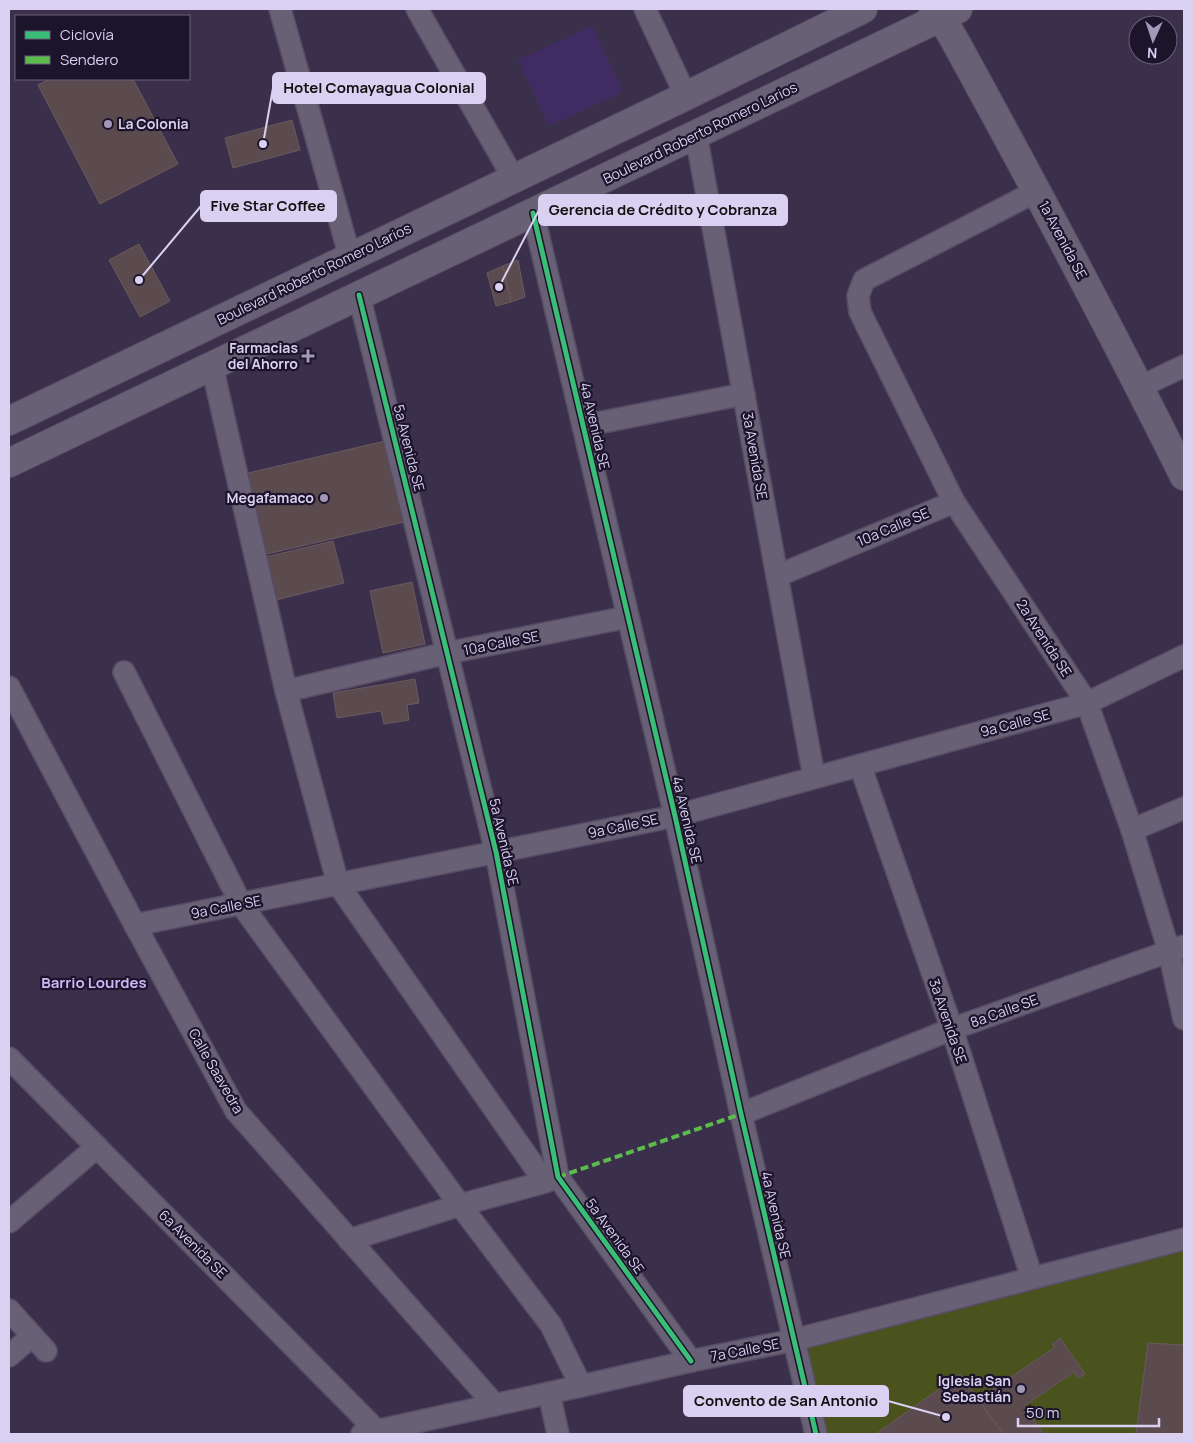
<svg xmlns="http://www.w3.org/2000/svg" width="1193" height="1443" viewBox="0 0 1193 1443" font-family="Manrope,sans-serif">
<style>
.built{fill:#402b62}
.green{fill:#4a531d}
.building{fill:#5b4b4f;stroke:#6a5a5f}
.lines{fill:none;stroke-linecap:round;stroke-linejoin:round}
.street-casing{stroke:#574d66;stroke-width:24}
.secondary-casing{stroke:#574d66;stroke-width:30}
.street{stroke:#686075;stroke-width:21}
.secondary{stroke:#686075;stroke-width:28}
.quiet{stroke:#5cbc4b;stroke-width:4;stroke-dasharray:8 4;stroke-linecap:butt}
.cycleway-casing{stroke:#1c142b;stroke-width:8}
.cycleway{stroke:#3abd76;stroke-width:5}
.poi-dot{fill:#a298b7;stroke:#1c142b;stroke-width:2}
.labels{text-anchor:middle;stroke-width:4.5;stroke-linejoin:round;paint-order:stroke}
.poi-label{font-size:14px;font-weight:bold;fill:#dad0f1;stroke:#1c142b;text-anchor:end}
.street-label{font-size:14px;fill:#dad0f1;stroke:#1c142b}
.neighbourhood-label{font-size:15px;font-weight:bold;fill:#ccb7f7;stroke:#1c142b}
.leader{fill:none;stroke:#dad0f1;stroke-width:2}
.callout-dot{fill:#dad0f1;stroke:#1c142b;stroke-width:2}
.callout{fill:#dad0f1;stroke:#dad0f1;stroke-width:2}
.callout-label{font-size:15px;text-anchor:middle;font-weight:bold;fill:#111}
</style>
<rect width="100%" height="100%" fill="#3b304c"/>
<polygon class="built" points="592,26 623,92 549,126 518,60"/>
<polygon class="green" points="1184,1243 1184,1434 1044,1434 1024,1406 1074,1372 1078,1378 1085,1374 1060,1338 1052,1343 1055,1347 978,1400 960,1375 876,1434 820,1434 801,1344"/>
<g class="building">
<polygon points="50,79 133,79 178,164 100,204 38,85"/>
<polygon points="292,120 300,150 233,168 225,138"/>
<polygon points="139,244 170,301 140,317 109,260"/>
<polygon points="518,260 525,297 511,302 503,266"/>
<polygon points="503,266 511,302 496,306 487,273"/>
<polygon points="385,441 404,522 263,555 244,474"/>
<polygon points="333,541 344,583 276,600 266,557"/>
<polygon points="412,582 425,644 383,653 370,591"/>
<polygon points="415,679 419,703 407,705 409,720 384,724 381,711 337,718 333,693"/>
<polygon points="1060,1338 1085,1374 1078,1378 1074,1372 1024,1406 1044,1434 1003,1434 978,1400 1055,1347 1052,1344"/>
<polygon points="1148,1343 1184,1345 1184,1434 1136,1434"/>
<polygon points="960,1374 1003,1434 876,1434"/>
</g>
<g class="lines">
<g class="street-casing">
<g id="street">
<polyline points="280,9 350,257"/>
<polyline points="417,9 514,179"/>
<polyline points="645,9 686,96"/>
<polyline points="696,135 814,777"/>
<polyline points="1037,191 864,280 858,296 860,312 954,502 1087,703 1132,830 1169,951 1184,1019"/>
<polyline points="533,213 675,816 741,1114 816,1434"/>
<polyline points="359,295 496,852 558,1177 691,1361"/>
<polyline points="212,366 286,691 338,884 545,1182"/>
<polyline points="1140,387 1184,366"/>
<polyline points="583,426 744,394"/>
<polyline points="777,576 954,502"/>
<polyline points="124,672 241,904 460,1205 551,1325 581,1386"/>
<polyline points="9,687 135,925 236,1111 495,1405"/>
<polyline points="286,691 447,653 628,617"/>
<polyline points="860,765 952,1029 1032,1278"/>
<polyline points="1132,830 1184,808"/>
<polyline points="135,925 675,816 1087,703 1184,656"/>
<polyline points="9,1058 377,1431"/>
<polyline points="741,1114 952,1029 1184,946"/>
<polyline points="9,1222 97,1147"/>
<polyline points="349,1240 460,1205 545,1182 557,1177"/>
<polyline points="9,1310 46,1351"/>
<polyline points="9,1356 32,1336"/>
<polyline points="549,1393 558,1434"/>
<polyline points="362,1434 581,1386 691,1361 794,1340 1184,1239"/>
</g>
</g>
<g class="secondary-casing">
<g id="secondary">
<path d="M933 9 941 17 955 41C1034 185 1111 329 1184 476"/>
<polyline points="9,421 686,96 863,9"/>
<polyline points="9,463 958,9"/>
</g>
</g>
<use href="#street" class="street"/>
<use href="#secondary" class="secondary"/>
<polyline class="quiet" points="558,1177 741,1114"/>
<g class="cycleway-casing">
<g id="cycleway">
<polyline points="533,213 675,816 741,1114 816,1434"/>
<polyline points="359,295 496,852 558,1177 691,1361"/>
</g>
</g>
<use href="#cycleway" class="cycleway"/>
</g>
<g class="poi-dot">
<circle cx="108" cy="124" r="5"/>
<path d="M305.5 348.5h5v5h5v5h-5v5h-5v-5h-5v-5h5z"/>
<circle cx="324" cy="498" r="5"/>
<circle cx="1021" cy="1389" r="5"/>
</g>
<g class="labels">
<g class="poi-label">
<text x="118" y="129" text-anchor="start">La Colonia</text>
<text x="298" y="353">Farmacias<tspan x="298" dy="16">del Ahorro</tspan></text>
<text x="314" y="503">Megafamaco</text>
<text x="1011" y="1386">Iglesia San<tspan x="1011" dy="16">Sebastián</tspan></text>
</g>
<g class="street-label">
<text transform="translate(700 133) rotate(-26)" y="5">Boulevard Roberto Romero Larios</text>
<text transform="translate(1063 240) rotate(62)" y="5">1a Avenida SE</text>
<text transform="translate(314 274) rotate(-26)" y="5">Boulevard Roberto Romero Larios</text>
<text transform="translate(595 426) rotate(77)" y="5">4a Avenida SE</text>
<text transform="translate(409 448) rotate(76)" y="5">5a Avenida SE</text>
<text transform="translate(755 456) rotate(80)" y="5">3a Avenida SE</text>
<text transform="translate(893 527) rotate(-23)" y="5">10a Calle SE</text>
<text transform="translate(1044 638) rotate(57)" y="5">2a Avenida SE</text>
<text transform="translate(501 643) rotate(-11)" y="5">10a Calle SE</text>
<text transform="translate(1015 723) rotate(-15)" y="5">9a Calle SE</text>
<text transform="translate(687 820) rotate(77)" y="5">4a Avenida SE</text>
<text transform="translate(623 826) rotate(-12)" y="5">9a Calle SE</text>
<text transform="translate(504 842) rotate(77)" y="5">5a Avenida SE</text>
<text transform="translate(226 907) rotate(-11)" y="5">9a Calle SE</text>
<text transform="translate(1004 1011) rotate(-20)" y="5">8a Calle SE</text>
<text transform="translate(948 1021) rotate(71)" y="5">3a Avenida SE</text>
<text transform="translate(216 1071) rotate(60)" y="5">Calle Saavedra</text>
<text transform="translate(776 1215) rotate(77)" y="5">4a Avenida SE</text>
<text transform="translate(615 1236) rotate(54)" y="5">5a Avenida SE</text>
<text transform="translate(193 1244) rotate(45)" y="5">6a Avenida SE</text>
<text transform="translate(745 1350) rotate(-11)" y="5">7a Calle SE</text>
</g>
<g class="neighbourhood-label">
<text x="94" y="988">Barrio Lourdes</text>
</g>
</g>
<path class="leader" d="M263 144L273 88M139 280L201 206M499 287L539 210M946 1417L888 1401"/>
<g class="callout-dot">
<circle cx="263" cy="144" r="5"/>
<circle cx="139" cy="280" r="5"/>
<circle cx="499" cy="287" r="5"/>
<circle cx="946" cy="1417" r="5"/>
</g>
<g class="callout">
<rect x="273" y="73" width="212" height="30" rx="5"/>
<rect x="201" y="191" width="135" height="30" rx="5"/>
<rect x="539" y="195" width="248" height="30" rx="5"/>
<rect x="684" y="1386" width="204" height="30" rx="5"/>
</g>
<g class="callout-label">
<text x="379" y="93">Hotel Comayagua Colonial</text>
<text x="268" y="211">Five Star Coffee</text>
<text x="663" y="215">Gerencia de Crédito y Cobranza</text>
<text x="786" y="1406">Convento de San Antonio</text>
</g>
<rect width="1193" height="1443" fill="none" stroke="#dad0f1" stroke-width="20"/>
<rect x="15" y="15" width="175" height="65" fill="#1c142b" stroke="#685f7a"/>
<rect x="25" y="31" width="25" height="8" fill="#3abd76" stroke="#685f7a"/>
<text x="60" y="40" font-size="15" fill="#dad0f1">Ciclovía</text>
<rect x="25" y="56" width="25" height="8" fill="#5cbc4b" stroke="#685f7a"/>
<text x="60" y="65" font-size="15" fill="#dad0f1">Sendero</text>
<g transform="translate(1153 40) rotate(183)"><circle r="24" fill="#1c142b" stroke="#685f7a"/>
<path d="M0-4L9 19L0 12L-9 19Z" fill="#a298b7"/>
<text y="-8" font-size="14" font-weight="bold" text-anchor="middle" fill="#dad0f1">N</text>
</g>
<path d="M1018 1418v8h141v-8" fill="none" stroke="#dad0f1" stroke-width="2.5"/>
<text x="1026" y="1418" font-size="15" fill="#dad0f1" stroke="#1c142b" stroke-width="4" paint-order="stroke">50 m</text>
</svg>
